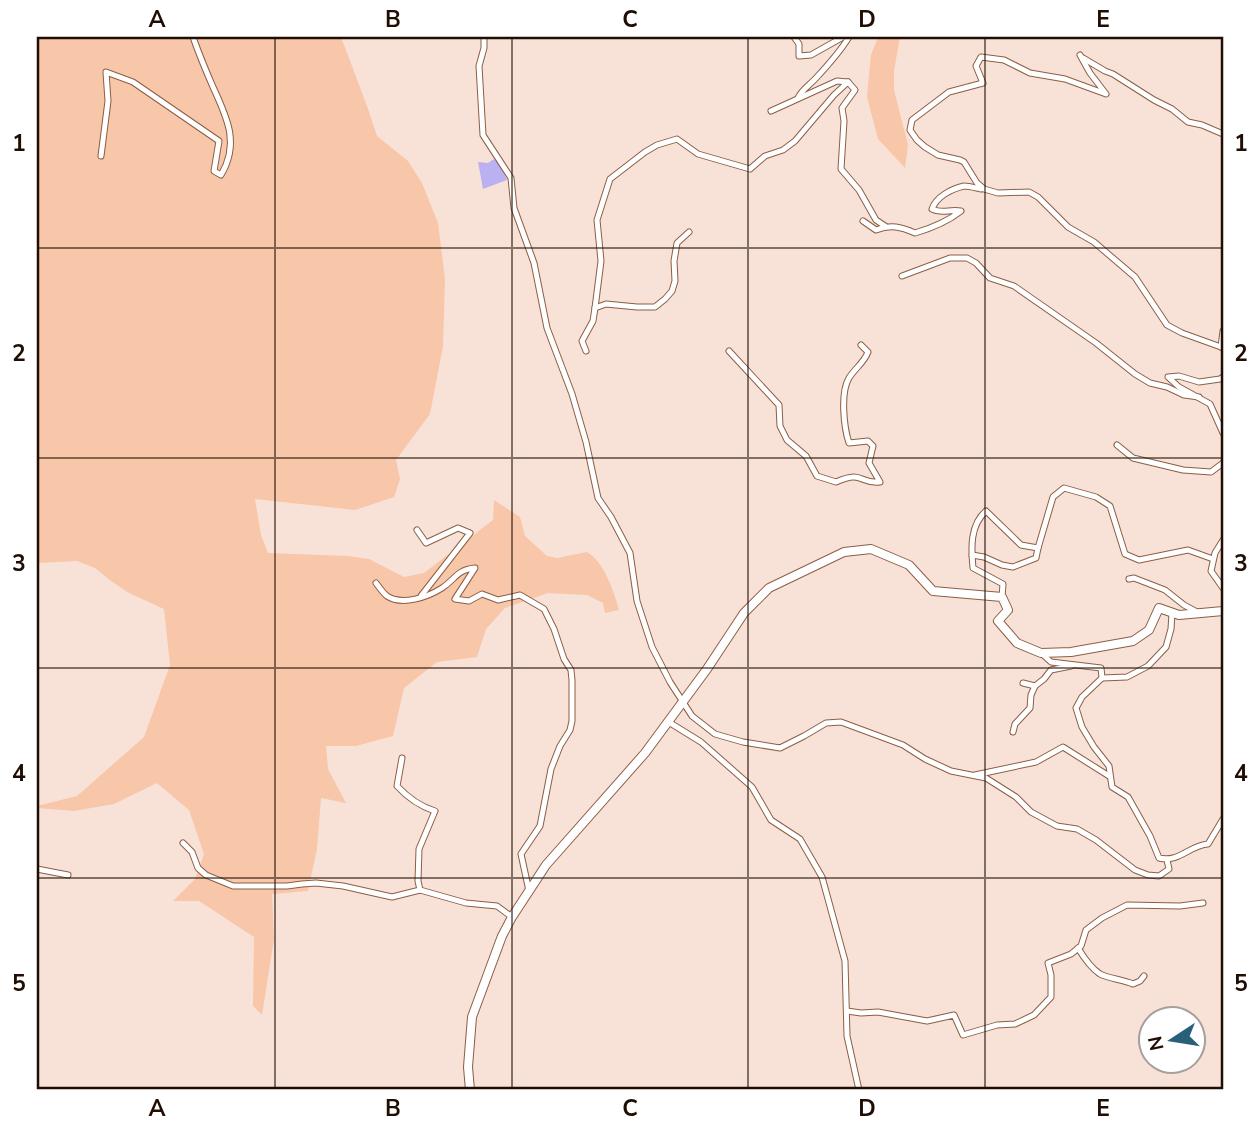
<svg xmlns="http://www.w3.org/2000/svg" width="1260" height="1127" viewBox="0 0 1260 1127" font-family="'Nunito Sans',sans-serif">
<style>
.green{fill:#f8c6a9}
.water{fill:#bab0f2}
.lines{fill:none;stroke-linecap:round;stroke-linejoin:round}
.street-casing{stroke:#8c5e44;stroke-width:7}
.secondary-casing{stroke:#8c5e44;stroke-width:10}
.street{stroke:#fff;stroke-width:5}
.secondary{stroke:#fff;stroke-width:8}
.grid{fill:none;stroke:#200e04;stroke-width:2;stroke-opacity:0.55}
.neatline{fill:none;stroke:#200e04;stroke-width:2.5}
.grid-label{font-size:23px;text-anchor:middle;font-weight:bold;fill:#200e04}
</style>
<rect width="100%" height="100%" fill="#f8e2d7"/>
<g class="green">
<path d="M37 37H341L367 106 377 136 408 161 422 183 438 223 445 279 443 346 430 414 396 460 400 479 394 497 355 510 255 499 261 535 268 553 348 556 369 559 404 577 424 573 493 520 494 500 520 517 525 536 547 556 557 558 587 552C604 562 614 591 619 610L605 613 603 603 587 595 548 593 505 608 486 629 477 657 437 662 404 688 393 736 356 746H326L328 769 346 803 321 798 317 849 308 891 272 894 274 939 262 1015 253 1006 254 937 199 901H173L195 879 204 854 189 810 157 783 114 804 74 811 37 808V806L77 796 144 737 170 665 164 609 129 593 111 581 95 568 77 561 37 563Z"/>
<polygon points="878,37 900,37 894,71 894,90 908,145 905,168 878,139 867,97 871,55"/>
</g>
<polygon class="water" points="494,159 499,163 507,180 483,189 478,162 488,163"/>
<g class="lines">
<g class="street-casing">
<g id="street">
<polyline points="484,37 484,48 479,66 483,135 511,178 514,208 534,263 547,328 572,394 586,442 598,498 611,517 630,553 637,601 652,647 670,682 692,716 715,734 743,742 780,748 804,736 826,723 841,722 903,745 925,759 951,771 986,778 1016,797 1031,812 1057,826 1077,829 1096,840 1135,870 1148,875 1159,876 1169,869 1167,860"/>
<polyline points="794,37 799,44 799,56 811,55 843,37"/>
<polyline points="1080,55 1090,73 1106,94 1065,79 1030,73 1004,60 981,57 976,66 983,83 949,92 912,120 910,130 917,140 925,147 938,155 960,160 964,162 977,183 984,189 998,193 1029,192 1038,197 1068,227 1094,242 1135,277 1167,325 1182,333 1221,347"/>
<polyline points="1083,58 1105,71 1113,74 1154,100 1172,109 1188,122 1202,125 1223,134"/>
<path d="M798 98C802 89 810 85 817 77 829 64 840 52 849 37"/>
<polyline points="771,111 837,81 848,82 855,90 842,108 844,121 841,169 859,190 876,220 885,226"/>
<path d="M101 156 108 101 106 72 133 82 219 141 214 171 221 175C240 143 227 118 213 87 206 71 199 54 193 37"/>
<path d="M863 221 876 230C891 224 901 227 915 233 932 228 947 222 961 211 950 209 941 214 932 209 936 197 951 189 964 186 969 186 976 188 981 189"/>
<polyline points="902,276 950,258 967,258 976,263 990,278 1014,286 1096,343 1135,374 1150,383 1167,387 1184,395 1199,397"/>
<polyline points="595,308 606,304 637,307 655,307 665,299 672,291 675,281 674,261 677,243 689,232"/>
<polyline points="1223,331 1221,347 1223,348"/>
<polyline points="586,351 582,341 593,321 595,308 601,261 597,220 610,179 645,152 657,145 677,139 698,154 750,169 765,156 783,150 795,141 834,95 848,82"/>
<path d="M729 351 779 405 780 426 787 440 806 456 817 476 836 482C864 470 858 484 880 482L869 463 873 446 868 441 849 443C844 428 840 393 849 378 855 368 864 363 868 352L861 345"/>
<polyline points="1223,377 1220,379 1199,382 1179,376 1168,377 1179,387 1210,404 1223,433"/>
<polyline points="1117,445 1133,458 1183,470 1211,472 1223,463"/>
<polyline points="417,530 426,543 458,528 470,533 421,596"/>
<polyline points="1223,540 1215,553 1211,571 1223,588"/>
<polyline points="972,555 984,557 1002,565 1013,567 1036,558 1038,548"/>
<polyline points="1129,579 1134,578 1165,590 1184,605 1197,612"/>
<path d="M376 583C379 587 383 593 387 596 402 606 428 597 442 588 456 579 456 570 475 568L455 599 469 601 482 594 498 600 520 595 544 609 554 629 564 659 571 670 572 680V721L570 730 560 746 551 769 540 826 521 854 529 891"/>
<path d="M1002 597 1003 584 973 568C971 548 970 525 986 511L1021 545 1038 548 1053 497 1064 488 1096 497 1110 506 1125 554 1139 560 1188 550 1213 559"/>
<path d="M1041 653 1051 662 1101 668 1102 678 1082 697 1076 708 1082 727 1094 747 1109 766 1112 787 1128 797 1150 836 1159 858C1179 863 1190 845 1208 844L1223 819"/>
<polyline points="1102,678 1127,677 1148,666 1166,647 1171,629 1172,613"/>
<polyline points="1023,683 1035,686 1044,679 1051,670 1071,666"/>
<polyline points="667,721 701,742 752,787 771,820 800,839 822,877 845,961 847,1036 859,1090"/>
<polyline points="1013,732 1015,724 1030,708 1031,695 1035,686"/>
<path d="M402 758 397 786C408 798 419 806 435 811L419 849 418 881 420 890"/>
<polyline points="975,775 1036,762 1063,747 1109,776"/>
<polyline points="183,843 192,852 198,868 206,875 233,886 287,886 302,884 316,883 343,886 392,897 420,890 466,903 497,906 512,917"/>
<polyline points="37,869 68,875"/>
<path d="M1078 948C1084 958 1091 968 1100 974 1107 978 1124 980 1133 984L1140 981 1144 976"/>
<polyline points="847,1011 861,1013 878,1012 927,1021 954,1015 963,1035 997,1025 1015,1024 1034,1015 1051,997 1051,975 1048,963 1071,954 1081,946 1086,930 1102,918 1127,905 1180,906 1203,903"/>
</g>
</g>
<g class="secondary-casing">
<polyline id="secondary" points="470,1090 468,1067 472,1017 502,936 512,917 546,865 645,753 707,669 744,613 769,588 844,552 871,549 909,565 933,591 1002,597 1008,610 998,621 1017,643 1041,653 1071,652 1133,641 1149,630 1159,608 1179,615 1223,611"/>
</g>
<use href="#street" class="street"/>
<use href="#secondary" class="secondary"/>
</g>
<path class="grid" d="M275 37V1090M512 37V1090M748 37V1090M985 37V1090M37 248H1223M37 458H1223M37 668H1223M37 878H1223"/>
<rect width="1260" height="1127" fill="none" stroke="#ffffff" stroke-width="77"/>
<g transform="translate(1172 1040) rotate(258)"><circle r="33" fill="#ffffff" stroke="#a69f9b" stroke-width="2"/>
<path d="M0-5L12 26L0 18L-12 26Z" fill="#28607a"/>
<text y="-10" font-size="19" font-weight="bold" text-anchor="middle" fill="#200e04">N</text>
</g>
<rect x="38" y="38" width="1184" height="1050" class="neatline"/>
<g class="grid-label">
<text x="157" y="27">A</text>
<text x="393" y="27">B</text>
<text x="630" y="27">C</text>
<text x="867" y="27">D</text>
<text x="1103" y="27">E</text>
<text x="19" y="151">1</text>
<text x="1241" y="151">1</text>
<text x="19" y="361">2</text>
<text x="1241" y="361">2</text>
<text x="19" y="571">3</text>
<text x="1241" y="571">3</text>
<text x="19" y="781">4</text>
<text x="1241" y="781">4</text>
<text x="19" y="991">5</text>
<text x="1241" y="991">5</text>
<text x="157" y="1116">A</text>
<text x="393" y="1116">B</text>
<text x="630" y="1116">C</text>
<text x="867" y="1116">D</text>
<text x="1103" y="1116">E</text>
</g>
</svg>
